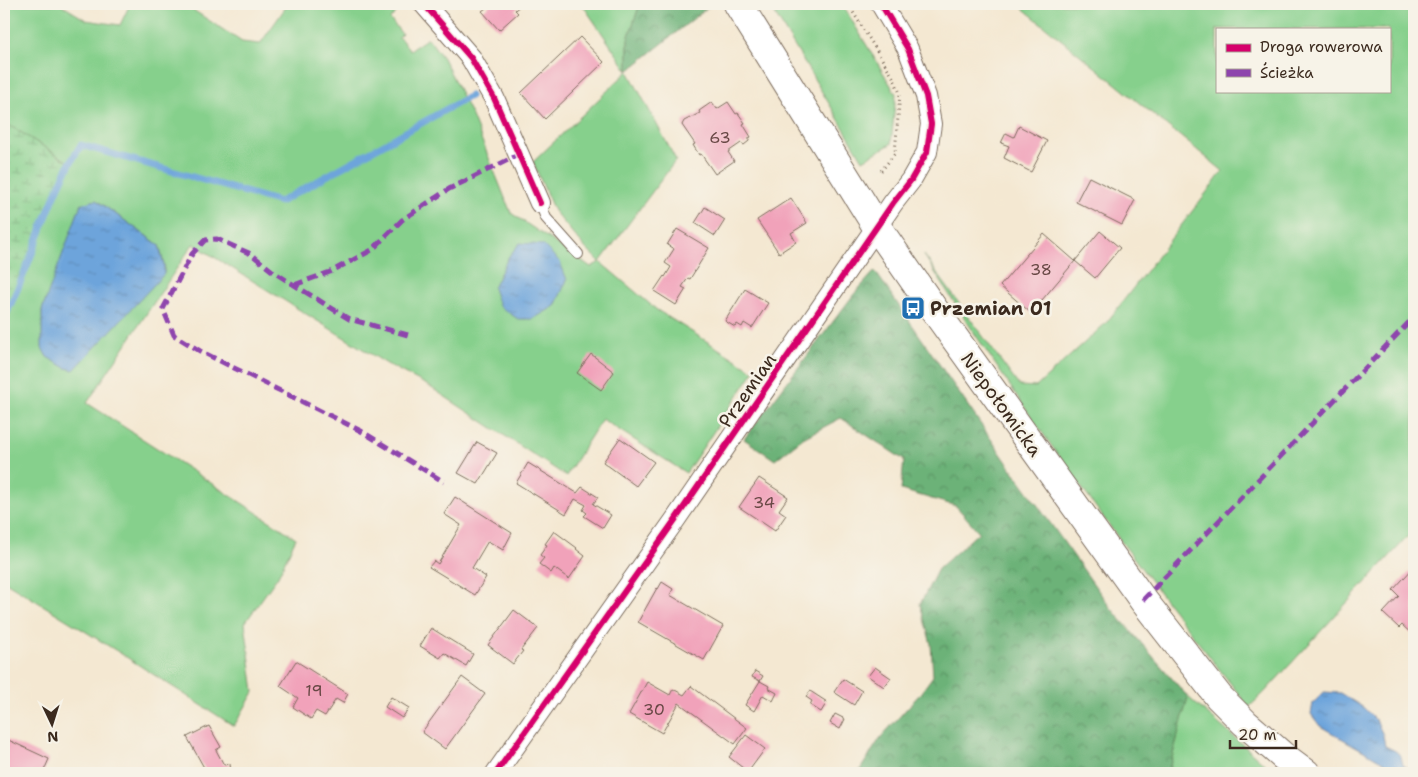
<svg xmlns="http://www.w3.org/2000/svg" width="1418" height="777" viewBox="0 0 1418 777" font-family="'Shantell Sans',sans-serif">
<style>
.green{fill:#86d08c;stroke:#607d55;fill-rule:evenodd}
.forest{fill:url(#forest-crowns);stroke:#546e4b}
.wetland{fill:url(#wetland-marsh);stroke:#607d55}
.water{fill:url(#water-ripples);stroke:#54677c}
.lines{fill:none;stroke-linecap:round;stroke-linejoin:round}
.stream{stroke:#6da4db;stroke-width:7}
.building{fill:#f1a2ba}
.service-casing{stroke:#7c6c5d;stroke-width:12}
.minor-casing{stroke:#7c6c5d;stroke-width:22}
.secondary-casing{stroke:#7c6c5d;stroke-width:30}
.path{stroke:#7c6c5d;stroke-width:3;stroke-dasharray:1 4;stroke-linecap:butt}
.service{stroke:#fff;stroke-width:10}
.minor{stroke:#fff;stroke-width:20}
.secondary{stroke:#fff;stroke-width:28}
.quiet{stroke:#8e44ad;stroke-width:5;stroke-dasharray:10 5;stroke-linecap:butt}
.cycleway-casing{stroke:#f7f3e8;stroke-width:9}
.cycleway{stroke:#d6006c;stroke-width:6}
.labels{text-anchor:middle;stroke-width:5;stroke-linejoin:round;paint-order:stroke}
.number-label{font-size:16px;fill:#684845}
.poi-label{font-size:19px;font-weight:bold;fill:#3b2a1e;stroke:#f7f3e8;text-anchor:start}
.street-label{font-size:19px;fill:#3b2a1e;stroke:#f7f3e8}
</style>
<defs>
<pattern id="forest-crowns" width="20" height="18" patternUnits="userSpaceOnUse" patternTransform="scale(1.25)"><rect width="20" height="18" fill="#6cb278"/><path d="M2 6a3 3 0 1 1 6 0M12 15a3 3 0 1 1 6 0" fill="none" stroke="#5a9162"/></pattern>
<pattern id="wetland-marsh" width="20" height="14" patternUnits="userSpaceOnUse" patternTransform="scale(1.25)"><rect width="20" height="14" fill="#86d08c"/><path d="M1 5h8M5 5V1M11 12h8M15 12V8" fill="none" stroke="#6fa972"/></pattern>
<pattern id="water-ripples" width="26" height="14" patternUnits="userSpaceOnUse" patternTransform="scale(1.25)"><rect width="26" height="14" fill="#6da4db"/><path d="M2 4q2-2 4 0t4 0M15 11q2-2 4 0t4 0" fill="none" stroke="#5b86b1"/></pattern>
</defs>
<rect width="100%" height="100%" fill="#f7f3e8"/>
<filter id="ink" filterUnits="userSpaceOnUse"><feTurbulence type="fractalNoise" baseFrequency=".02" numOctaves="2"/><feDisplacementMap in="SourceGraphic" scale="10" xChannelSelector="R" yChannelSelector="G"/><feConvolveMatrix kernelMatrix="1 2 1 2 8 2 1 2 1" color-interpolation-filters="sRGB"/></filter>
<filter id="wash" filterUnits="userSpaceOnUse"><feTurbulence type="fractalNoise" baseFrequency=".0096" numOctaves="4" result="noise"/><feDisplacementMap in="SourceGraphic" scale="20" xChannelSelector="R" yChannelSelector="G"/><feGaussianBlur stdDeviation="1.12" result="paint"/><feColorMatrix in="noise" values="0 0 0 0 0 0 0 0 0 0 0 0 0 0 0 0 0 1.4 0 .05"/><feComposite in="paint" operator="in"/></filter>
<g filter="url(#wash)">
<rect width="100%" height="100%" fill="#f4e8d2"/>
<g class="green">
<path d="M4 4H60L86 20 120 25 130 4H184L242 42 260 44 288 4H402L404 5 390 19 402 34 399 37 410 50 428 38 443 58 472 116 511 213 591 267 600 262 586 249 554 211 533 162 628 71 582 4H640L628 39V71L676 160 600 262 657 310 754 371 686 473 602 419 566 476 427 385 387 364 193 244 87 403 296 538 278 576 245 623 254 692 234 726 120 653 4 581V319L26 269 52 202 70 163 4 122ZM96 200 159 245 164 265V274L47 357 43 348 42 310Z"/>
<polygon points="769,4 842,4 896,94 891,144 863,160"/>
<path d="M1022 4H1414V530L1263 694 1249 707C1213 661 1177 616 1142 569 1065 468 992 363 924 255L1019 386 1036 387 1107 322 1223 171 1021 7ZM1217 29H1389V91H1217Z"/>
<polygon points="1188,697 1275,773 1168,773"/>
</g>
<g class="forest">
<polygon points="640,4 712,4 628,71 628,39"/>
<polygon points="875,271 1004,458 1110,607 1188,697 1168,773 858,773 881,737 919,695 933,676 931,644 920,604 938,569 979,532 956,506 901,490 904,460 841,418 803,438 775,460 744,439 854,294"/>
</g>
<path class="wetland" d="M4 122 70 163C46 214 27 267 4 319Z"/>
<g class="water">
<polygon points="96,200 159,245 164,265 164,274 74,370 66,368 47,357 42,348 42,310 81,204"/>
<polygon points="520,243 543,245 560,262 567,280 555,306 533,319 518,319 499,306 493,288 509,256"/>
<path d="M1324 692 1340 693 1364 708 1376 720 1383 735 1385 746C1396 751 1401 752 1403 765L1414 772V773H1397L1390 766 1320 726 1311 714 1313 703Z"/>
</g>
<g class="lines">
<path class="stream" d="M4 319C12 301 20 284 27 266 44 225 57 182 81 145L280 202 470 96"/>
</g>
<g id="blocks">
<g class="building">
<polygon points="489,4 522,4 515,10 518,13 499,30 482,11 490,5"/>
<polygon points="580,37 604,62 545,119 521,93"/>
<polygon points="712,102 717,109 728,102 736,114 738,113 745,123 743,124 751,137 749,138 749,141 744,145 741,143 728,152 734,161 715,174 701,154 699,155 693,145 695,144 682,125 684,121 700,113 699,111"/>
<polygon points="1019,126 1047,141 1031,172 1004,158 1009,146 1001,143 1006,133 1014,137"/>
<polygon points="1089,177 1135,200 1122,225 1076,202"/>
<polygon points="791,198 807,223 791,233 796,242 779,253 757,220"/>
<polygon points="705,207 725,220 715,236 695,223"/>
<polygon points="677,229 709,248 690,279 688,278 682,287 686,289 676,305 654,291 664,276 665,277 671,267 665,263 674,249 667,245"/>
<polygon points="1100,231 1120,248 1095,278 1075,261 1031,313 1000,286 1044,234 1075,261"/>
<polygon points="745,289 768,303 752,328 744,323 742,327 737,324 735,327 725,321"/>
<polygon points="591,354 614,372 601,390 577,373"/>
<polygon points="620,438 654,462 636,486 603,462"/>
<polygon points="477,442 497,453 478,484 458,473"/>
<polygon points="528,463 577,493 582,487 598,497 593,504 611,515 603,528 584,516 587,513 583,510 586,505 575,499 566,514 516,483"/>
<polygon points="759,478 788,497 779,510 786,515 775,531 739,507"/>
<polygon points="455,497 512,533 503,550 488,541 472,568 486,577 475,595 429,567 434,561 438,564 461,525 444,514"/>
<polygon points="554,531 577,548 576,549 585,556 569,579 554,568 551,573 539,564 544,558 540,555 547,545 545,544"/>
<polygon points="1414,567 1414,636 1402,625 1399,628 1383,613 1399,596 1393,590"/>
<polygon points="662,582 673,589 670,595 723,626 704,660 638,622 657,588 658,589"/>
<polygon points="514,610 538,628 521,650 523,651 513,664 488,645"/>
<polygon points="431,628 473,654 466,666 444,653 440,658 420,646"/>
<polygon points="296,661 348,694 343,703 336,699 325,716 316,711 311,719 293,707 298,698 280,686"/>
<polygon points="875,667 891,678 884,687 868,676"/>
<polygon points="755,671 763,676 760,681 752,677"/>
<polygon points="462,677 485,694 445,749 422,732"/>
<polygon points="843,679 862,691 854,705 834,692"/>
<polygon points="760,681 769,686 768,688 777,693 773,701 763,695 754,711 745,705"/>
<polygon points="647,682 670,695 673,689 684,695 691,686 747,728 735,744 679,703 662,733 629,714"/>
<polygon points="810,691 827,702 821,712 810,705 812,701 806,697"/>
<polygon points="391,697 409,708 402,718 385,707"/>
<polygon points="835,714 845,719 840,729 830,723"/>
<polygon points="209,726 221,747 216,750 224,765 230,764 231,773 207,773 187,737"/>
<polygon points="746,735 765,749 748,772 729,757"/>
<polygon points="4,738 49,759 43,773 4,773"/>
</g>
</g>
</g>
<g filter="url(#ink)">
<use href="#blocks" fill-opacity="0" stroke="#7c6c5d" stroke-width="1"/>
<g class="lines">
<g class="service-casing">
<polyline id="service" points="540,203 546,218 578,254"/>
</g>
<g class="minor-casing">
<g id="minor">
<polyline points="424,4 471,58 494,98 540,203"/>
<polyline points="496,773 675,520 893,203 911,180 927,152 931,124 926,96 908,49 881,4"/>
</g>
</g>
<g class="secondary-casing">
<polyline id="secondary" points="738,4 877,227 933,308 1143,600 1219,697 1245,723 1283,756 1306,773"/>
</g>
<polyline class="path" points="848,4 893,77 900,93 895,153 886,165 879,173"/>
<use href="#service" class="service"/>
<use href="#minor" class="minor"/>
<use href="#secondary" class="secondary"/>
<g class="quiet">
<polyline points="294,285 330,272 372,250 402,220 449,189 518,155"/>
<polyline points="408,335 349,319 275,273 251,254 217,239 205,240 192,254 163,309 174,335 200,351 361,431 444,482"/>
<polyline points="1143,600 1414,317"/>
</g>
<g class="cycleway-casing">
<g id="cycleway">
<polyline points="424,4 471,58 494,98 540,203"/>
<polyline points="496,773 675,520 893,203 911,180 927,152 931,124 926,96 908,49 881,4"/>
</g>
</g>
<use href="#cycleway" class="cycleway"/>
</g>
</g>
<defs>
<g id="bus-square" transform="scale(1.25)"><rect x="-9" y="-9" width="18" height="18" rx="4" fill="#1f6fb2" stroke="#f7f3e8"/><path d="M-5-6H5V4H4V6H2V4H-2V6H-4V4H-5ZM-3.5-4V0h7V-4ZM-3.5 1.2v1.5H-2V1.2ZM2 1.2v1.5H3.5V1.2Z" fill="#fff"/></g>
</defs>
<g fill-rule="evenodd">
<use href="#bus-square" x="913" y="308"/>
</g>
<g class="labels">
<g class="number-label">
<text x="720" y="143">63</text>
<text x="1041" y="275">38</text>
<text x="764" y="508">34</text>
<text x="314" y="696">19</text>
<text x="654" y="715">30</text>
</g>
<g class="poi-label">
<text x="930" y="315">Przemian 01</text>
</g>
<g class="street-label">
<text transform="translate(747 390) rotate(-55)" y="7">Przemian</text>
<text transform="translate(1002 404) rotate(54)" y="7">Niepołomicka</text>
</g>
</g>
<rect width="1418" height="777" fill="none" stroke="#f7f3e8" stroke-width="20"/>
<rect x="1216" y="28" width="175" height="65" fill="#f7f3e8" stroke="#aca397"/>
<rect x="1226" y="44" width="25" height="8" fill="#d6006c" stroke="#aca397"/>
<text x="1260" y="52" font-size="15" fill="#3b2a1e">Droga rowerowa</text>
<rect x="1226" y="69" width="25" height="8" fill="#8e44ad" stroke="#aca397"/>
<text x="1260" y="78" font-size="15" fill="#3b2a1e">Ścieżka</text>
<g transform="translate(52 724) rotate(176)" stroke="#f7f3e8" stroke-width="4" paint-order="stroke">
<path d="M0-4L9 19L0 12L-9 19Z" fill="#3b2a1e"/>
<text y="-8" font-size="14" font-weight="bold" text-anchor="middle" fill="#3b2a1e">N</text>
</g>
<path d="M1230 740v8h66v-8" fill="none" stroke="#3b2a1e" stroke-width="2.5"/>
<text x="1238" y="740" font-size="15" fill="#3b2a1e" stroke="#f7f3e8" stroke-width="4" paint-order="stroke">20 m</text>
</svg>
